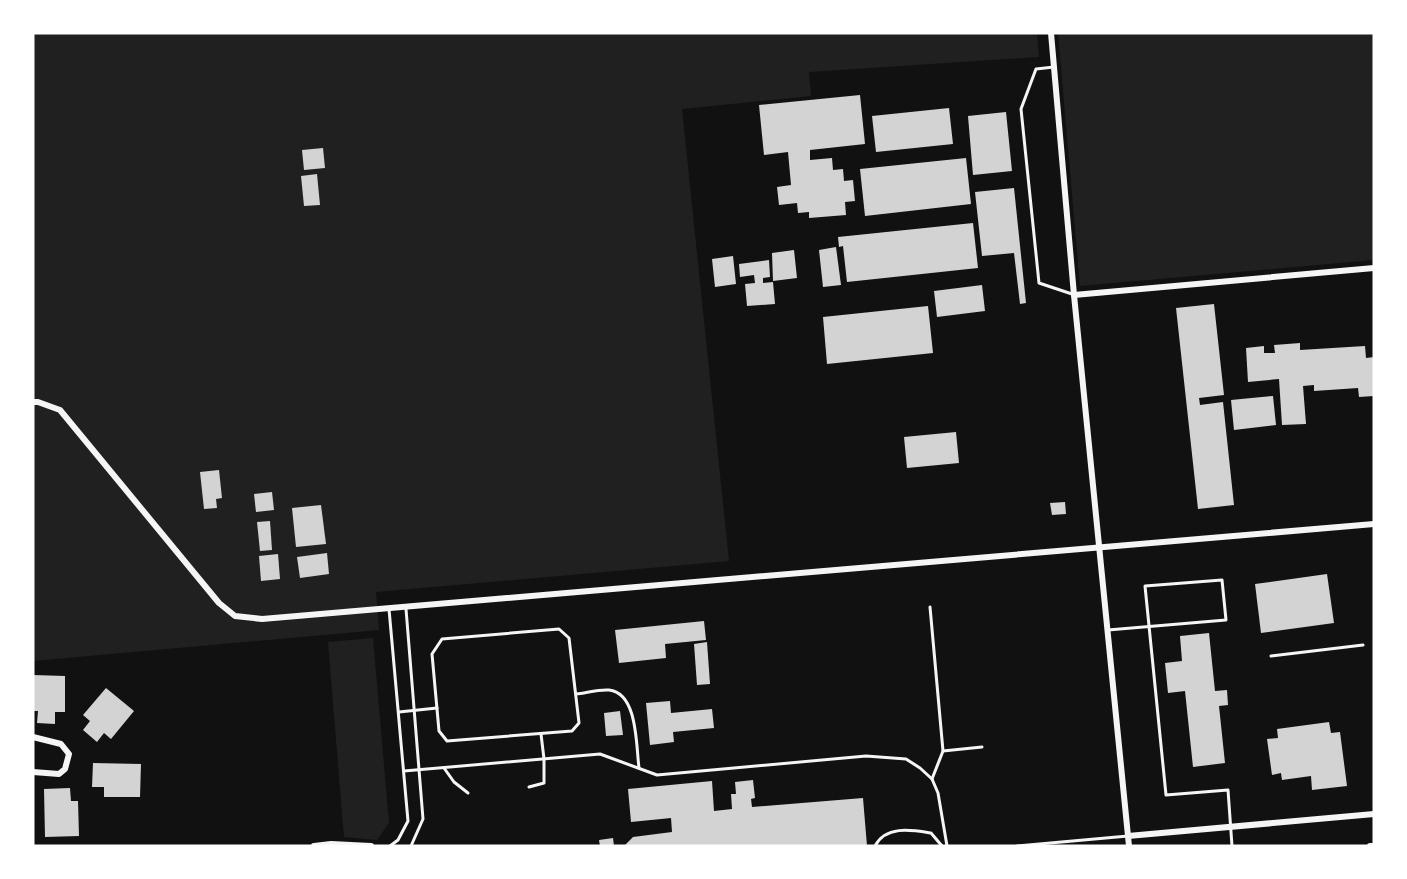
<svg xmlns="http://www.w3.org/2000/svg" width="1407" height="879" viewBox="0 0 1407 879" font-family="'Open Sans',sans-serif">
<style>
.green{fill:#202020}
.building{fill:#d3d3d3}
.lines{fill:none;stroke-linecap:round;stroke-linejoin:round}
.service{stroke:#f5f5f5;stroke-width:3}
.minor{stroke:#f5f5f5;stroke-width:6}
</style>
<rect width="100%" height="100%" fill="#111"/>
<g class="green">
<polygon points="33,33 1037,33 1039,57 809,72 811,96 682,109 729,561 376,592 379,630 33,661"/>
<polygon points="1058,33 1374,33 1374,260 1080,286"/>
<polygon points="373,638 389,823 377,840 344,837 328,642"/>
</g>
<g class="building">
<polygon points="860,95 865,144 810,150 810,160 832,158 833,170 843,169 844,181 853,180 855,201 845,202 846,215 809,218 809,212 798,213 797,203 779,205 777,187 791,185 788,152 764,155 759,105"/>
<polygon points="949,108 953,144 876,152 872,116"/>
<polygon points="1006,112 1012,171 973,175 968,116"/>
<polygon points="323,148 325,168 304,170 302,150"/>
<polygon points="966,158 971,204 865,216 860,169"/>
<polygon points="317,174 320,205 304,206 301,176"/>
<polygon points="1014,188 1026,303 1020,304 1014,253 982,256 975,192"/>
<polygon points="973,223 978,268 847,282 843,246 839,247 838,237"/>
<polygon points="836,247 841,285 823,287 819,250"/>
<polygon points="794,250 797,278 773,281 772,253"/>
<polygon points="733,256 736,284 715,287 712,259"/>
<polygon points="769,260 770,277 763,278 763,283 773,282 775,304 747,306 745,284 755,283 754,275 740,277 739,264"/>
<polygon points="982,285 985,311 937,317 934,291"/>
<polygon points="1214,304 1224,395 1199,398 1200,405 1223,402 1234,505 1198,509 1176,308"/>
<polygon points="928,306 933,353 827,364 823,317"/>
<polygon points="1300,343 1300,350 1365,346 1366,358 1374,357 1374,396 1359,397 1358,388 1314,391 1314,385 1303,386 1306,424 1282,425 1279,379 1248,382 1246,348 1264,346 1264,353 1275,353 1274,345"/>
<polygon points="1273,396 1276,425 1234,430 1231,400"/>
<polygon points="956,432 959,463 907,468 904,437"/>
<polygon points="219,470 222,498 216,499 217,508 204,509 200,472"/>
<polygon points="272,492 274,510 256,512 254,494"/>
<polygon points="1065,502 1066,514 1052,515 1050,503"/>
<polygon points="321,505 326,544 296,547 292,508"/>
<polygon points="270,521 272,550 260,551 257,522"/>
<polygon points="327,553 329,574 300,578 297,557"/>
<polygon points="278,554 280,579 261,581 259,556"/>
<polygon points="1327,574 1334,623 1261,633 1255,584"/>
<polygon points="704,621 706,640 665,644 666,658 619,663 615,630"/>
<polygon points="1209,633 1215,691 1227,690 1228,705 1219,706 1225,763 1193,767 1185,691 1168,693 1165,663 1182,661 1180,636"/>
<polygon points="707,642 710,684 697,685 694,644"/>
<polygon points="33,675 65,676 65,712 55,712 55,724 37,723 38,711 33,711"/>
<polygon points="106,688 134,711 111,739 104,733 97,742 83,730 90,721 83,715"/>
<polygon points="670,701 671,713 712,709 714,728 673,732 674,742 650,745 646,703"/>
<polygon points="620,711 623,735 606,736 604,713"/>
<polygon points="1329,722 1331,733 1340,732 1347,786 1312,790 1311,776 1282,780 1281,773 1272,775 1267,739 1278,738 1277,729"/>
<polygon points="93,763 141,764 140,797 104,797 104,787 92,787"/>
<polygon points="753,780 755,798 751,799 752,807 863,798 867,846 624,846 633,837 672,832 671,818 631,822 628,789 712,781 714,811 732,809 731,794 736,794 735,782"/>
<polygon points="70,788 71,801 78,801 79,836 45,837 44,789"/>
<polygon points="613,838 614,846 600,846 599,840"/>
</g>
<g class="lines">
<g class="service">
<polyline points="1054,67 1036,69 1021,109 1039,283 1072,294"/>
<polyline points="930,607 943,751"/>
<polyline points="389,609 408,821 398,840 390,846"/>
<polyline points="406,609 423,819 411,846"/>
<polygon points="559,629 569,638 579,723 572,731 447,741 439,731 432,654 442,639"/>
<polyline points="1108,630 1226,620 1222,580 1145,586 1166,795 1228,790 1232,846"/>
<polyline points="1271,656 1363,645"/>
<path d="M576 694C586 693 599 689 609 690 638 693 636 746 639 768"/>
<polyline points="399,712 437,708"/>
<polyline points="444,768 454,782 468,793"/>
<polyline points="404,771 600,754 657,775 866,756 906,759 920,768 932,779 938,793 947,846"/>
<polyline points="932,779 943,751 982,747"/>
<polyline points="529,787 544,783 544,759 541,734"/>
<path d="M875 846C886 825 912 830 931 833L942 846"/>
<polyline points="1017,846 1128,836"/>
</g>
<g class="minor">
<polyline points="1051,33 1074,295 1129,846"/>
<polyline points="1074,295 1374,268"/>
<polyline points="33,402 38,402 60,410 219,603 235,616 262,619 1374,524"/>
<polyline points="33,737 61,744 69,754 65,769 59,774 33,772"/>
<polyline points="1128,836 1374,814"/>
<polyline points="314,846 331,844 371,846"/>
<polyline points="1370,846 1374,846"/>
</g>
</g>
<rect width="1407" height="879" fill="none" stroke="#ffffff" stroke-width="69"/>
</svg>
